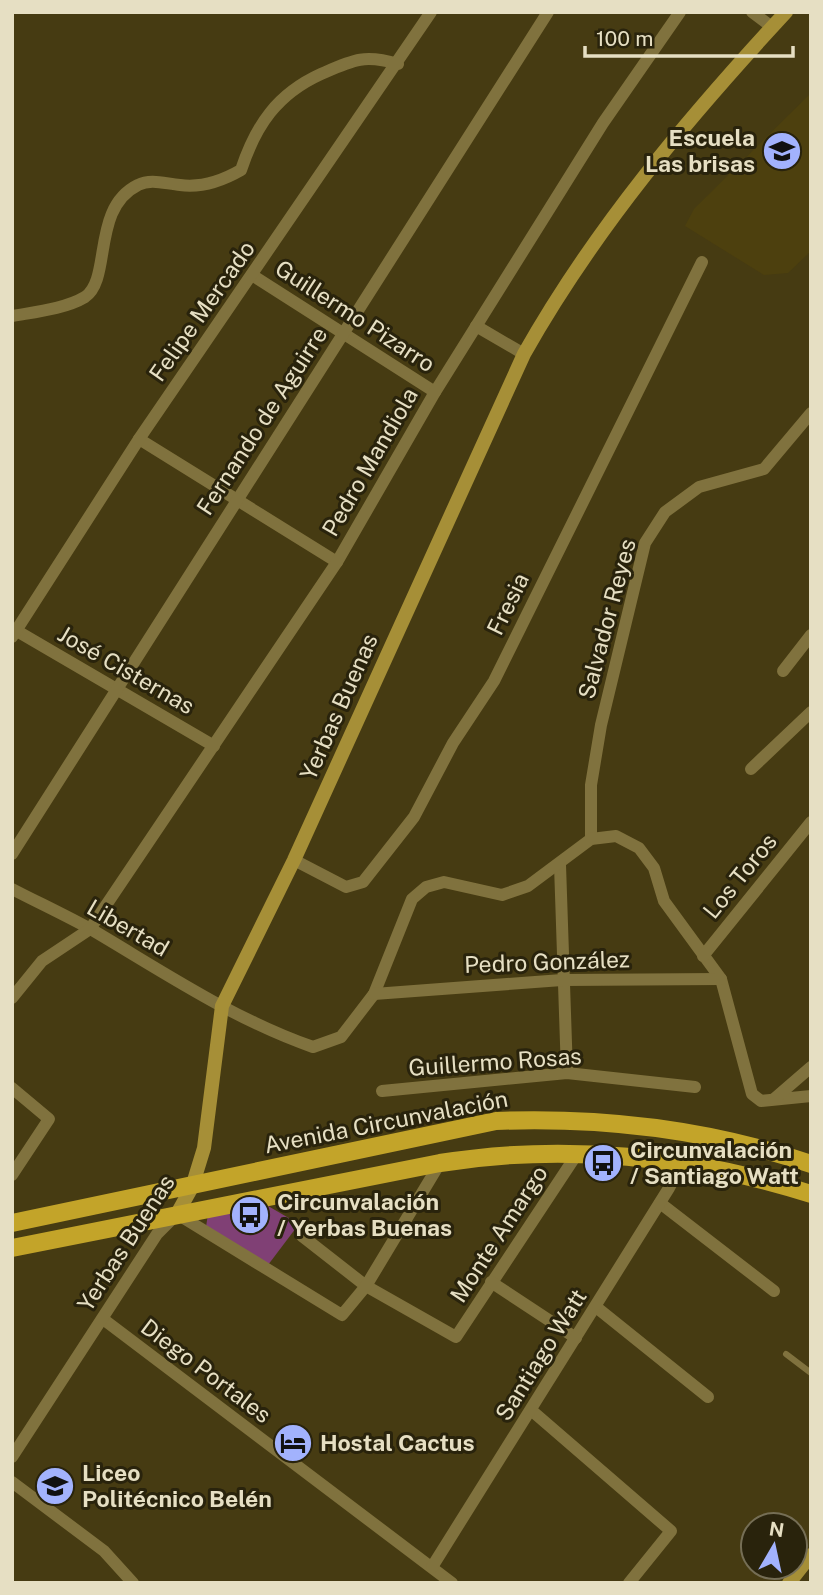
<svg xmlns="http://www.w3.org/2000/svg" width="823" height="1595" viewBox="0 0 823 1595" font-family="'Public Sans',sans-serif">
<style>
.built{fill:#4d400e}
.green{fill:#804075}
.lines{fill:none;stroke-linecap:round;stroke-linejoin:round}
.lane{stroke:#80723e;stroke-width:6}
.street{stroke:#80723e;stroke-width:12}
.secondary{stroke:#a68f37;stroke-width:14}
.primary{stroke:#c3a429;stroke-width:18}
.labels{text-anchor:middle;stroke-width:6;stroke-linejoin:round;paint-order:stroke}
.poi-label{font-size:23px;font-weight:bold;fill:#e6dfc3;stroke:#29230c;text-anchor:start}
.street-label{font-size:23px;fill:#e6dfc3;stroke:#29230c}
</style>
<rect width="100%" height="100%" fill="#463b12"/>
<polygon class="built" points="811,93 811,251 788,273 764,275 685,226 694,209"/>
<polygon class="green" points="263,1203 299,1224 268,1265 206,1227 208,1214"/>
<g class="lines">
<polyline class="lane" points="786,1354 811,1373"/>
<g class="street">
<polyline points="752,12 772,27"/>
<polyline points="252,275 435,392"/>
<path d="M12 316C34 312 65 309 85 297 112 279 91 208 138 185 151 178 166 184 180 185 202 188 222 181 241 170 256 125 277 94 321 74 353 60 364 54 398 64"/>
<polyline points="476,326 524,354"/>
<polyline points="139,439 337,562"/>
<polyline points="17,631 214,746"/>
<polyline points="12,637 139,439 431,12"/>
<polyline points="783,671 811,635"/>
<polyline points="751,769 811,712"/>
<polyline points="591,839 591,785 601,725 645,543 665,512 699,487 764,469 811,413"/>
<polyline points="12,854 548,12"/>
<polyline points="294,860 346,887 363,882 414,817 453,743 494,681 702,262"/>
<polyline points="560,865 567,1073"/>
<path d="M12 889C39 903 67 916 94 931 165 973 235 1020 313 1047L341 1037 374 994 412 899 426 887 444 882 502 895 528 886 591 839 616 836 639 848 654 868 664 901 721 979 752 1094 761 1101 811 1096"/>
<polyline points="703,956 811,822"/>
<polyline points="374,994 562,980 721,979"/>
<polyline points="12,998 42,961 90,929 337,562 435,392 603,123 680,12"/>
<polyline points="12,1088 49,1119 12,1175"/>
<polyline points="382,1091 567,1073 695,1087"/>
<polyline points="774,1099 811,1067"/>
<polyline points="660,1203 774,1291"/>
<polyline points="302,1236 366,1286 456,1337 577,1154"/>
<polyline points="491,1282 576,1338"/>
<polyline points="596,1307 708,1397"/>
<polyline points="103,1319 452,1583"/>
<polyline points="531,1410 671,1531 629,1583"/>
<polyline points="12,1457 157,1234 177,1214 342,1315 366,1286 440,1163"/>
<polyline points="12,1482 104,1551 133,1583"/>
<polyline points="432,1567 669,1188 682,1163"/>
</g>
<g class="secondary">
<path d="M177 1214 192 1187 204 1148 222 1006 294 860 524 354C595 228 688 118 786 12"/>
<polyline points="789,1583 811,1555"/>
</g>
<g class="primary">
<path d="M12 1223 496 1121C604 1117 708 1129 811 1164"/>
<path d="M12 1248 440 1163C564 1143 692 1156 811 1194"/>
</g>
</g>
<defs>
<g id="school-disc" transform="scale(2.0125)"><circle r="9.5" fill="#a2b2fd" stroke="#29230c"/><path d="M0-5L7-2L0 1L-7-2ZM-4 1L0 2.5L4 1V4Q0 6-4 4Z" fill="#111"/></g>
<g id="bus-disc" transform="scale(2.0125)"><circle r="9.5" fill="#a2b2fd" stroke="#29230c"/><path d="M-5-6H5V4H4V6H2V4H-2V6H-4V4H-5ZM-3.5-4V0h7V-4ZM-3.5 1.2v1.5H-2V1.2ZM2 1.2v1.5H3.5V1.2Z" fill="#111"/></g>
<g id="hotel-disc" transform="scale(2.0125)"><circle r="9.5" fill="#a2b2fd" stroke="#29230c"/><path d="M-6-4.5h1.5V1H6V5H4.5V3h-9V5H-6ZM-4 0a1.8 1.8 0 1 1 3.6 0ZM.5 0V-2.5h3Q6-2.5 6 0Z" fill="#111"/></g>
</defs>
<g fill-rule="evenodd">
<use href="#school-disc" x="782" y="151"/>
<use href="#bus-disc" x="603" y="1163"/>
<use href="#bus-disc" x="250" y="1215"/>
<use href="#hotel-disc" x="293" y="1443"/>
<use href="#school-disc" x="55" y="1486"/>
</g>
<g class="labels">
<g class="poi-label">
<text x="755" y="146" text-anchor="end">Escuela<tspan x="755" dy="26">Las brisas</tspan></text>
<text x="630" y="1158">Circunvalación<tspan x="630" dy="26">/ Santiago Watt</tspan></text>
<text x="277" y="1210">Circunvalación<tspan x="277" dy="26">/ Yerbas Buenas</tspan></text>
<text x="320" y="1451">Hostal Cactus</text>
<text x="82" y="1481">Liceo<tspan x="82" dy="26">Politécnico Belén</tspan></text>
</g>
<g class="street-label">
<text transform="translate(202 311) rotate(-55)" y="8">Felipe Mercado</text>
<text transform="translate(355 316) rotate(33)" y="8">Guillermo Pizarro</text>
<text transform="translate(262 421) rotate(-57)" y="8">Fernando de Aguirre</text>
<text transform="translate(370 462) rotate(-60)" y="8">Pedro Mandiola</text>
<text transform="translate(508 604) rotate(-64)" y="8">Fresia</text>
<text transform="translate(607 619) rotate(-75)" y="8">Salvador Reyes</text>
<text transform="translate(126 670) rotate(30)" y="8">José Cisternas</text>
<text transform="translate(339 707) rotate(-66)" y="8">Yerbas Buenas</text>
<text transform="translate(740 876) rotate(-51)" y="8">Los Toros</text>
<text transform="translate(128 928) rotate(30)" y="8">Libertad</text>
<text transform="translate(547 962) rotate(-2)" y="8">Pedro González</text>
<text transform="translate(495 1062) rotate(-4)" y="8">Guillermo Rosas</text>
<text transform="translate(386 1122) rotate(-11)" y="8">Avenida Circunvalación</text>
<text transform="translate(499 1234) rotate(-57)" y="8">Monte Amargo</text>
<text transform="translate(126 1243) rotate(-57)" y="8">Yerbas Buenas</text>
<text transform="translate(541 1355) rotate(-58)" y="8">Santiago Watt</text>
<text transform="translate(206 1371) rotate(37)" y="8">Diego Portales</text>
</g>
</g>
<rect width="823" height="1595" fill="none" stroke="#e6dfc3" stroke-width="28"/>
<g transform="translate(774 1546) rotate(9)"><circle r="33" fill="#29230c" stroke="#756e55" stroke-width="2"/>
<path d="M0-5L12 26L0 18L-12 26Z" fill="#a2b2fd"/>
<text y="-10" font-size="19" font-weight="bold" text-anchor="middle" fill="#e6dfc3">N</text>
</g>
<path d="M585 46v10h208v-10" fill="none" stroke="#e6dfc3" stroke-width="3.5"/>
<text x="596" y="46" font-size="21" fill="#e6dfc3" stroke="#29230c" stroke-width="5" paint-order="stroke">100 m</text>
</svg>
